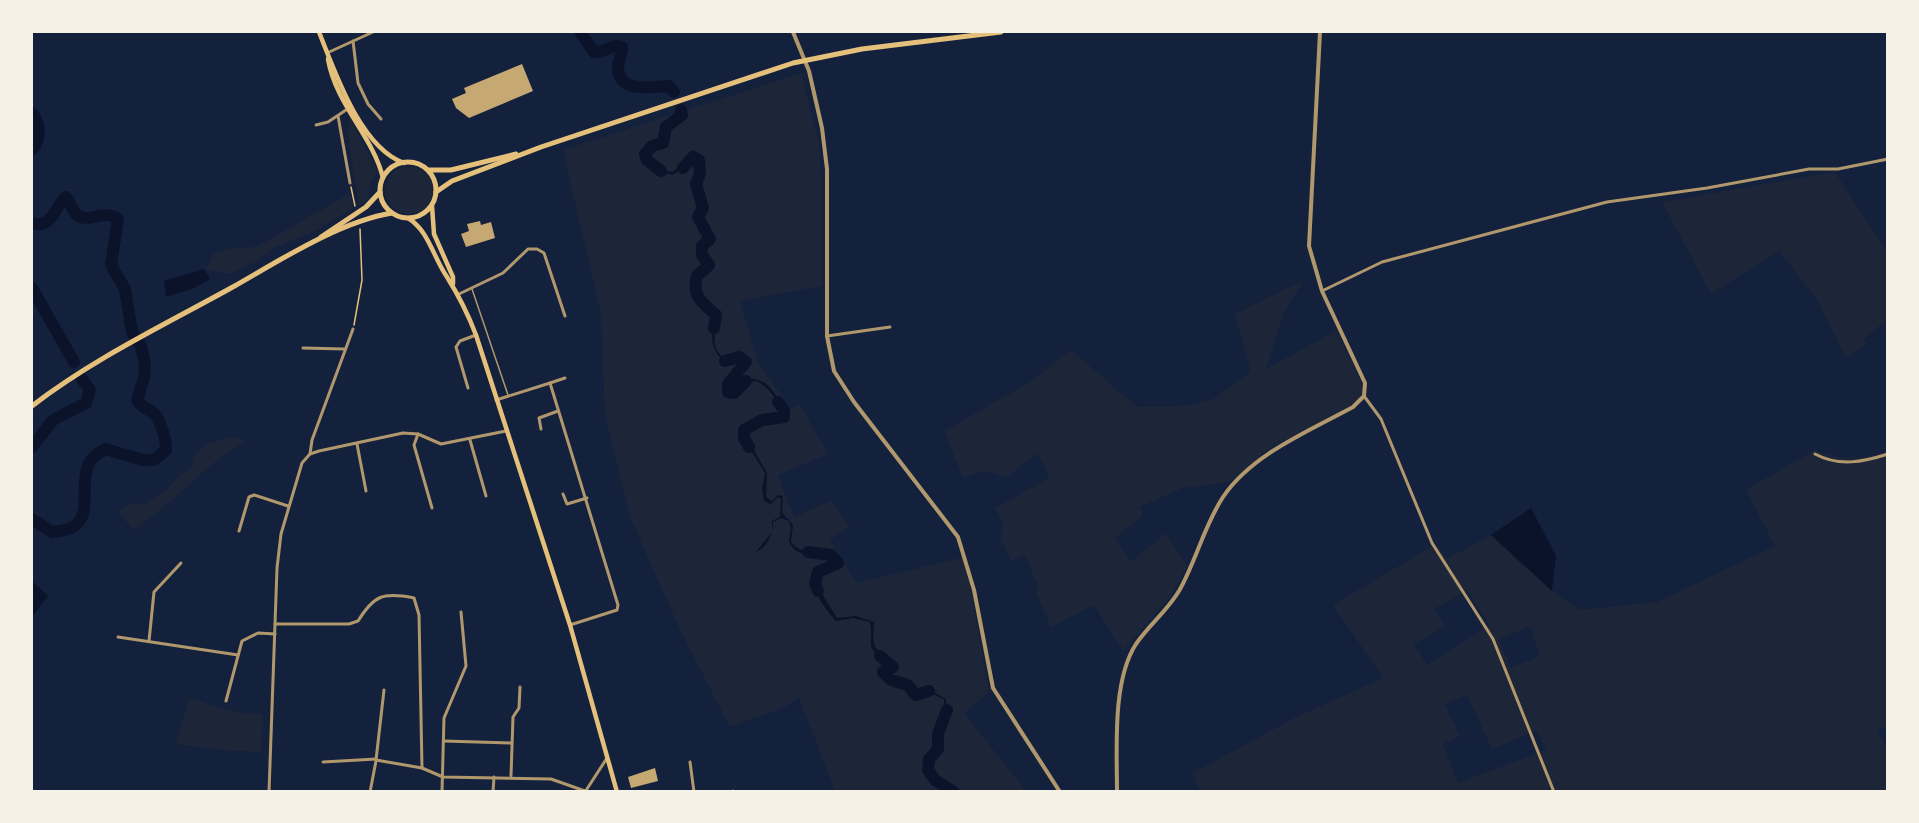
<svg xmlns="http://www.w3.org/2000/svg" width="1919" height="823" viewBox="0 0 1919 823" font-family="Overpass,sans-serif">
<style>
.green{fill:#1d2539;fill-rule:evenodd}
.water{fill:#0b132b}
.lines{fill:none;stroke-linecap:round;stroke-linejoin:round}
.river{stroke:#0b132b;stroke-width:12}
.building{fill:#c6a872}
.path{stroke:#e5c07b;stroke-width:1.5}
.service{stroke:#b1986c;stroke-width:1.5}
.minor{stroke:#b1986c;stroke-width:3}
.tertiary{stroke:#b1986c;stroke-width:4}
.secondary{stroke:#e5c07b;stroke-width:4.5}
.primary{stroke:#e5c07b;stroke-width:5}
</style>
<rect width="100%" height="100%" fill="#14213d"/>
<g class="green">
<polygon points="801,73 819,143 822,204 821,286 740,301 758,362 791,409 800,405 828,454 778,475 794,517 831,501 850,527 830,540 856,583 965,557 989,692 964,713 1026,791 835,791 799,697 785,707 730,727 681,632 630,517 605,415 601,314 563,150"/>
<polygon points="349,116 377,170 369,187 369,199 359,206 348,136"/>
<circle cx="409" cy="190" r="24"/>
<polygon points="1835,172 1887,252 1887,320 1863,339 1867,344 1846,357 1818,301 1779,251 1711,294 1662,202"/>
<polygon points="349,194 354,208 309,234 276,247 256,262 229,274 206,269 213,254 233,248 256,247"/>
<path d="M1304 280 1285 310 1266 369 1336 331 1362 384 1363 393 1356 402 1267 450 1230 482 1182 488 1140 507 1143 516 1115 538 1131 562 1166 533 1187 566 1172 595 1123 651 1094 605 1051 627 1035 590 1039 589 1025 555 1011 561 1001 540 1003 522 995 508 1049 478 1038 453 1005 478C989 468 980 472 963 478L944 431 1027 384 1071 350 1137 407 1187 406 1213 399 1251 372 1235 314Z"/>
<path d="M230 437 246 441C204 464 174 505 133 530L118 511 135 502 142 505 167 489 181 474 193 467 192 459 205 445Z"/>
<path d="M1815 450C1845 462 1857 459 1887 452L1888 726 1878 731 1887 749V791L1200 792 1193 773 1296 717 1383 678 1333 605 1436 544 1447 559 1491 535 1552 591 1580 610 1657 602 1775 546 1746 490ZM1467 591 1490 625 1427 665 1414 644 1445 626 1434 609ZM1530 626 1540 656 1511 668 1499 639ZM1467 695 1492 749 1537 730 1546 750 1458 783 1443 744 1460 736 1444 704Z"/>
<polygon points="189,698 231,711 263,715 261,752 221,750 176,744"/>
</g>
<g class="water">
<path d="M32 106C49 117 49 146 32 157Z"/>
<path d="M696 156 701 158V171L696 180 703 208 698 217 706 224 711 239 703 244V254L711 264 697 275C693 292 701 305 716 311 721 332 704 342 726 360L744 355 748 362C739 370 726 378 729 391L734 394 746 379C768 376 773 394 785 407L784 417H766L745 428 744 433 767 473 766 497 772 501 778 495 783 496 782 513 793 525 791 542C804 559 824 544 839 561L818 571 816 584 837 618 856 616 874 622C872 654 874 644 894 666L883 671C895 683 906 680 917 694L926 689 945 698 949 711 939 731 938 751 929 758 928 768 936 778 958 791 933 779 925 769 928 755 936 748V728L945 708 944 699 925 691 917 696 906 684H896L880 673 878 671 889 663C861 644 875 646 870 622L853 618 836 621C825 609 813 592 812 575L816 568 834 561 828 553C812 554 796 558 789 542L791 528 789 521 781 518 773 522C773 533 768 547 756 552L772 532V521L780 517 781 499 778 497 771 504 764 501 762 488 765 473 741 434 742 427 767 413 782 414C783 405 767 386 757 381L743 383 733 399 725 396C722 377 736 373 745 360L740 356 727 364C707 348 712 334 715 313L704 310 692 290V275L707 263 699 254 701 242 709 237 697 219 702 203 693 179 699 169 698 158H693L682 170 672 175 657 171 647 162 649 160 662 170 672 172Z"/>
<polygon points="204,269 210,279 192,289 166,297 164,281"/>
<polygon points="1531,508 1556,556 1552,591 1491,535"/>
<polygon points="33,582 48,596 32,617 32,583"/>
</g>
<g class="lines">
<g class="river">
<path d="M580 32 594 52C605 53 612 43 622 47 622 54 619 59 618 66 617 94 652 87 669 86L674 92"/>
<path d="M683 168 693 157 699 160 700 173 696 184 703 208 698 217 710 239 702 246V255L709 265 697 276C691 296 703 303 716 315L714 328"/>
<polyline points="661,171 647,160 645,154 652,146 663,143 666,127 682,115 681,110"/>
<path d="M32 223C52 230 54 207 66 197 70 202 72 210 76 214 88 225 104 208 118 219L111 265 125 289 132 332 141 346 145 365 144 378 137 400C142 409 151 409 156 416 162 425 166 440 166 450L154 460H143L105 449C98 454 90 458 88 466 77 492 101 529 52 532L32 519"/>
<polyline points="32,288 74,362"/>
<polyline points="725,361 739,357 746,362 728,384 728,392 734,393 746,381"/>
<polyline points="32,447 53,420 86,403 90,390 82,379"/>
<polyline points="749,447 744,438 744,430 762,420 784,417 784,410 778,402"/>
<polyline points="808,552 831,555 838,563 818,572 815,583 818,591"/>
<polyline points="880,656 893,667 883,672 891,680 908,685 916,695 929,691"/>
<polyline points="947,710 938,734 938,749 929,759 928,770 935,780 954,792"/>
</g>
</g>
<g class="building">
<polygon points="522,64 533,91 469,118 456,108 452,99 466,93 464,88"/>
<polygon points="480,221 481,225 491,222 495,238 466,247 461,234 469,231 467,224"/>
<polygon points="655,768 658,781 631,788 628,777"/>
</g>
<g class="lines">
<g class="path">
<polyline points="351,187 355,206"/>
<polyline points="354,325 362,280 360,229"/>
</g>
<polyline class="service" points="472,289 508,395"/>
<g class="minor">
<polyline points="353,41 358,83 368,104 381,119"/>
<polyline points="327,53 373,32"/>
<polyline points="338,116 350,183"/>
<polyline points="316,125 328,122 346,110"/>
<polyline points="1322,291 1382,262 1607,202 1707,188 1809,169 1838,169 1888,159"/>
<polyline points="459,294 503,273 528,249 537,249 544,253 565,316"/>
<polyline points="827,336 890,327"/>
<polyline points="303,348 344,349"/>
<polyline points="550,383 565,378"/>
<polyline points="468,388 456,347 460,341 476,335"/>
<polyline points="1364,396 1381,419 1432,543 1493,639 1554,792"/>
<polyline points="496,400 550,383 618,605 617,610 570,625"/>
<polyline points="541,429 539,418 558,411"/>
<polyline points="418,434 414,445 432,508"/>
<polyline points="470,440 486,496"/>
<polyline points="357,444 366,491"/>
<polyline points="310,454 312,440 353,329"/>
<path d="M1815 454C1839 467 1863 462 1888 454"/>
<polyline points="563,494 567,504 587,498"/>
<polyline points="239,531 249,497 254,495 288,506"/>
<path d="M275 624H349L358 621C374 595 383 592 414 598L419 615 422 768"/>
<polyline points="118,637 238,655"/>
<polyline points="149,641 154,592 181,563"/>
<polyline points="384,690 376,760 422,768 443,777 551,779 585,791"/>
<polyline points="226,701 242,641 258,633 275,634"/>
<polyline points="444,741 511,743"/>
<polyline points="323,762 376,759"/>
<polyline points="690,762 694,792"/>
<polyline points="511,776 513,717 519,708 520,687"/>
<polyline points="269,792 277,568 281,534 302,463 310,454 319,451 403,433 418,434 441,444 506,431"/>
<polyline points="370,792 376,761"/>
<polyline points="442,792 444,718 466,666 461,612"/>
<polyline points="493,792 494,777"/>
<polyline points="585,792 607,758"/>
<polyline points="733,792 733,791"/>
</g>
<g class="tertiary">
<polyline points="793,32 809,71 822,128 827,169 827,336 834,371 854,402 958,537 974,590 993,688 1060,792"/>
<path d="M1117 792C1117 749 1112 681 1136 644 1149 625 1167 611 1179 591 1196 561 1204 526 1223 497 1252 454 1309 431 1353 407L1364 396 1365 383 1322 291 1309 246 1320 32"/>
</g>
<g class="secondary">
<path d="M319 32C335 72 360 147 404 163"/>
<path d="M328 59C336 105 373 136 383 178"/>
<polyline points="432,206 434,234 453,277 453,284"/>
<path d="M408 218C429 231 433 257 447 277 459 296 468 314 476 335L570 625 617 792"/>
</g>
<g class="primary">
<circle cx="408" cy="190" r="28"/>
<polyline points="429,170 451,170 516,154"/>
<polyline points="436,192 452,181 541,147 793,63 862,49 1001,32"/>
<polyline points="321,237 366,207 380,192"/>
<path d="M32 406C93 359 164 325 231 288 279 261 338 222 392 213"/>
</g>
</g>
<rect width="1919" height="823" fill="none" stroke="#f6f1e7" stroke-width="66"/>
</svg>
